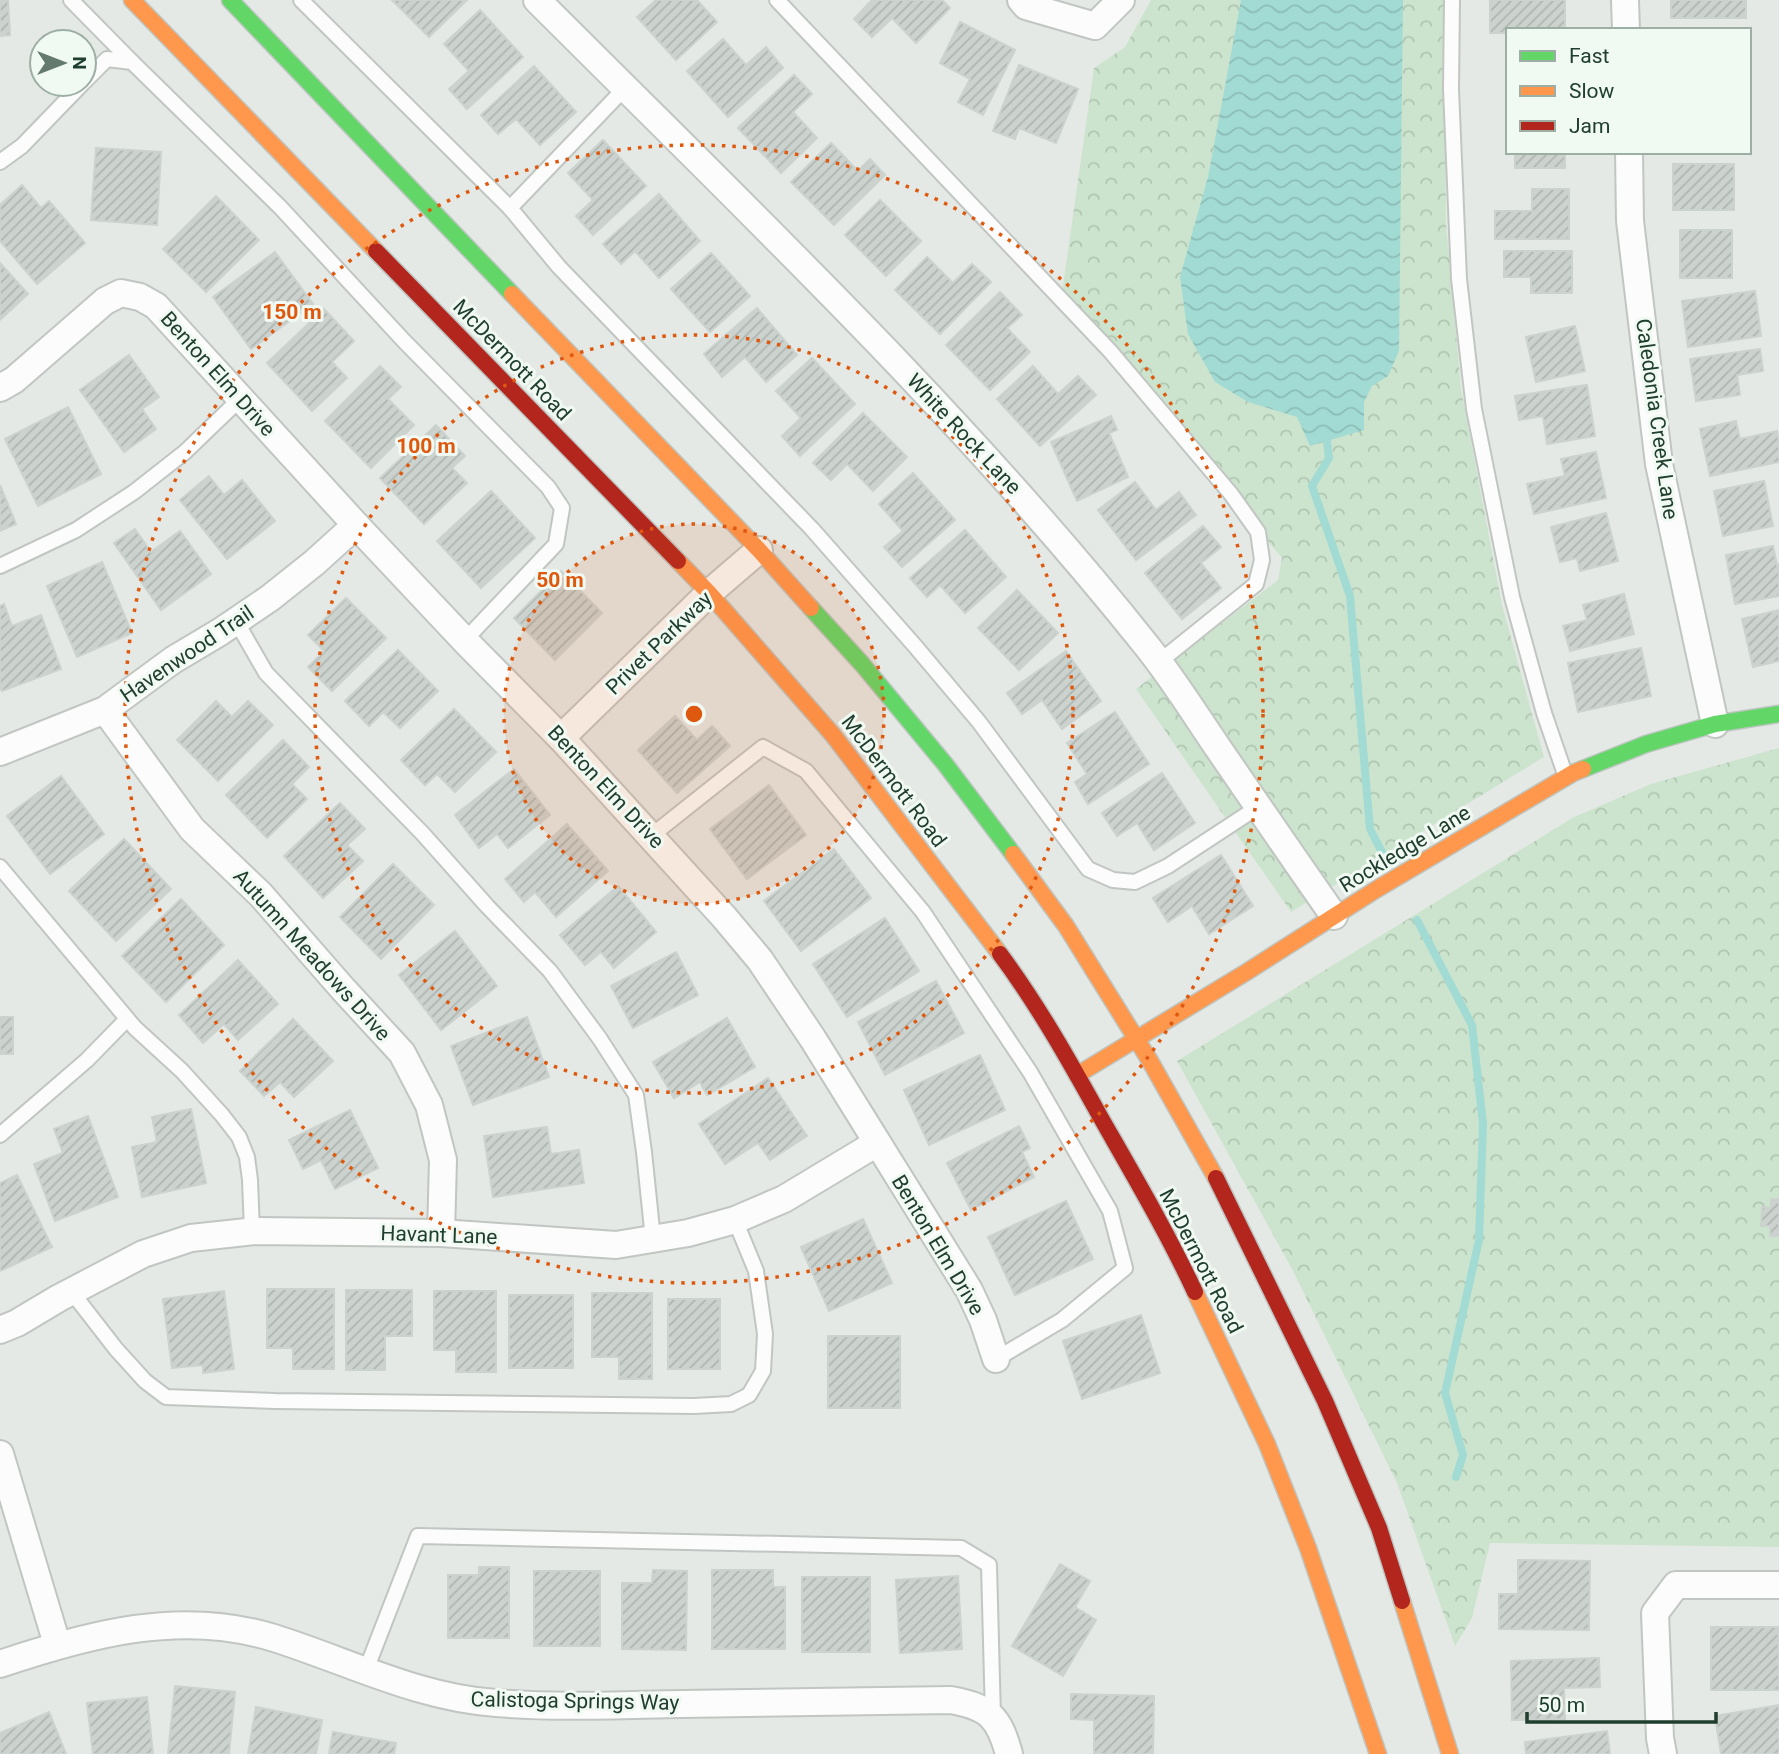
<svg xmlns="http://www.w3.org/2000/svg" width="1779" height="1754" viewBox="0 0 1779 1754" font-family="Roboto,sans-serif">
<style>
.park{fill:url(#park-crowns)}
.water{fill:url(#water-waves)}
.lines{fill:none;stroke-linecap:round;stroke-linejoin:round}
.stream{stroke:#a2dbd4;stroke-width:8}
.building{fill:url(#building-hatch);stroke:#ccd2ce;stroke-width:2}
.lane-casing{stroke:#c1c6c2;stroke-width:18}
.street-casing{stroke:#c1c6c2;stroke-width:30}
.fast-casing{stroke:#bdc5c1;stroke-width:19}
.slow-casing{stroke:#bdc5c1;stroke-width:19}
.jam-casing{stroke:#bdc5c1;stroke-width:19}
.lane{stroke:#fbfcfb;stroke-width:14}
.street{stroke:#fbfcfb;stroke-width:26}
.fast{stroke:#63d668;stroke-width:16}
.slow{stroke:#ff974d;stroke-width:16}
.jam{stroke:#b3261e;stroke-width:16}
.ring{fill:none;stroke:#de580e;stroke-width:3.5;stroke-dasharray:3.5 7}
.labels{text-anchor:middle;stroke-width:6;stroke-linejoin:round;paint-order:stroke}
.street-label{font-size:21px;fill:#203e2e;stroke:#f1f9f3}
.centre{fill:#de580e;stroke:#f1f9f3;stroke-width:3.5}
.ring-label{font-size:21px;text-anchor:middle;font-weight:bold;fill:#de580e;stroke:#f1f9f3;stroke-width:6;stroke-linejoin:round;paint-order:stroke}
</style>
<defs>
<pattern id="park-crowns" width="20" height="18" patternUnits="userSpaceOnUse" patternTransform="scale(1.75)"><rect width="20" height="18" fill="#cce4cd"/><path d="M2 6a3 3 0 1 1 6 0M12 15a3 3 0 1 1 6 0" fill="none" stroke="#afc5b0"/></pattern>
<pattern id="water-waves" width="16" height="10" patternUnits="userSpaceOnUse" patternTransform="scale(1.75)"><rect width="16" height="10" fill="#a2dbd4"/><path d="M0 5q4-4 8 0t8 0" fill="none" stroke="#8bbdb6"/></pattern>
<pattern id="building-hatch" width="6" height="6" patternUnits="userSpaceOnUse" patternTransform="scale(1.75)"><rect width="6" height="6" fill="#ccd2ce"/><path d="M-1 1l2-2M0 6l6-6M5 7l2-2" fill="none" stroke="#afb5b1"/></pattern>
</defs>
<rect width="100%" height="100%" fill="#e4e9e5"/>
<g class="park">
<polygon points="1151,0 1446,0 1445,127 1446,224 1461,388 1502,605 1544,757 1291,912 1136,689 1278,580 1282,558 1062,293 1094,68 1125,47"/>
<polygon points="1779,748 1779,1547 1490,1543 1472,1618 1455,1646 1397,1483 1292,1269 1177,1061 1574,817 1651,784"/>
</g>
<polygon class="water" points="1241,0 1403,0 1399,351 1388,376 1372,386 1364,402 1364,430 1310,446 1297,417 1248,402 1215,382 1188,334 1180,277 1208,177"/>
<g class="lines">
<g class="stream">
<polyline points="1326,433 1329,458 1312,486 1350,596 1370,829 1382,852"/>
<polyline points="1417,920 1472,1025 1483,1124 1479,1240 1445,1393 1463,1455 1456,1477"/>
</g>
</g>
<g class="building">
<polygon points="0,0 8,0 10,35 0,36"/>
<polygon points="392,0 467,0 429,37"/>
<polygon points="656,0 697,0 717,22 676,60 637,17"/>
<polygon points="872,0 942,0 950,8 916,43 892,18 872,37 854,19"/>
<polygon points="1490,0 1565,0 1565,30 1508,30 1508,33 1490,33"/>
<rect x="1671" y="0" width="75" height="18"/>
<polygon points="480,10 523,57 467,109 449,89 469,71 444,44"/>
<polygon points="960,22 1015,50 983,115 958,102 970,79 940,63"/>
<polygon points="723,39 746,65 766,47 783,68 728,117 687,71"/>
<polygon points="1019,65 1078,89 1056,143 1019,128 1015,139 993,131"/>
<polygon points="534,66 576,112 540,145 516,119 498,134 481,115"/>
<polygon points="794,75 812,94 793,112 817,138 781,173 738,128"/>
<polygon points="603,140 646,186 593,235 576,216 593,200 568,173"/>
<polygon points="831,143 858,171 870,159 885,175 834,225 791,182"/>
<polygon points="96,148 161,152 157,225 91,220"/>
<rect x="1515" y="152" width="50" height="16"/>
<rect x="1673" y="164" width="61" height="46"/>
<polygon points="22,185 41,208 49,201 85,243 37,284 0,241 0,205"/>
<polygon points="1532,189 1569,189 1569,239 1495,239 1495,211 1532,211"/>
<polygon points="659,194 700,241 659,278 635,251 621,264 603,244"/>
<polygon points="216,196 259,240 206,292 163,249"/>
<polygon points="880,200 921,241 886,276 845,235"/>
<rect x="1680" y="230" width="52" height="48"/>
<polygon points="1504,251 1572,251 1572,293 1531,293 1531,277 1504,277"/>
<polygon points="275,252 313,304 251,349 213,297"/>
<polygon points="711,253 750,296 710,332 671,289"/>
<polygon points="927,257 953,283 972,264 991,282 940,334 895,290"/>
<polygon points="0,263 28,294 0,320"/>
<polygon points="1755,291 1761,336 1688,347 1682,301"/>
<polygon points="1000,292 1022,315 1007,328 1030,352 990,390 946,345"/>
<polygon points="757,308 797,355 766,382 745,357 722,377 704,354"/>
<polygon points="324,309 354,341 332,362 347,378 312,411 267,363"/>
<polygon points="1575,326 1585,371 1536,382 1526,337"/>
<polygon points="1760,349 1763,371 1737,375 1740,395 1696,401 1690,359"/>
<polygon points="129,355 159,397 142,409 156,429 124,452 80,390"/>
<polygon points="812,358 855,404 800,456 782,436 801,418 776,391"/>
<polygon points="380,366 401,387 388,399 414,425 371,468 325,421"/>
<polygon points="1033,366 1058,394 1078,376 1096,395 1040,446 997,399"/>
<polygon points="1587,385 1595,436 1547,444 1543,416 1519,420 1515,396"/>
<polygon points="68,407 101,474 38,506 5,439"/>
<polygon points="863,413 907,457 873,491 847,464 831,480 813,463"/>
<polygon points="1111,416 1117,430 1109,433 1128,477 1077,501 1051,442"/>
<polygon points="1736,421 1740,439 1777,431 1779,442 1779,462 1710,476 1700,429"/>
<polygon points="436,425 465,456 452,468 467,483 424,524 380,478"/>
<polygon points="1596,452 1606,498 1534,514 1527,484 1565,476 1561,459"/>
<polygon points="913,473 955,520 902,567 884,547 903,531 879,504"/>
<polygon points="209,476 224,495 242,480 275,521 227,559 180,500"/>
<polygon points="1764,481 1773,526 1723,536 1714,491"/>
<polygon points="1135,482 1156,510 1179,492 1196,515 1136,560 1098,510"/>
<polygon points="0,485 16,524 0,531"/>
<polygon points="491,491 535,538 481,588 437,541"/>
<polygon points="1606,513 1618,561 1580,571 1577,558 1560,562 1551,527"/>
<polygon points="1203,526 1221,547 1201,563 1221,588 1182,619 1145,573"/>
<polygon points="135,529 151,552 180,531 211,574 161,610 114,543"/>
<polygon points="965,530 1006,577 965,613 940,585 927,597 910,578"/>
<polygon points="1773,546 1777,565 1779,564 1779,596 1735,604 1726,555"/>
<polygon points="102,562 132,633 77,657 47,586"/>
<polygon points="561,571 602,613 555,660 514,618"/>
<polygon points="1017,590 1058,633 1019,670 978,628"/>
<polygon points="1624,594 1634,634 1570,651 1563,626 1587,620 1583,605"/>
<polygon points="346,598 386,638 332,691 308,667 324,651 308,635"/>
<polygon points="4,604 12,626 41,615 61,669 2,691 0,687 0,606"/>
<polygon points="1779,610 1779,661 1753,667 1742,619"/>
<polygon points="1641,648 1651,696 1578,712 1568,663"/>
<polygon points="398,650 438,691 400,728 383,712 369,726 345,701"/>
<polygon points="1066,651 1101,701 1062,729 1042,700 1022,714 1007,693"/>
<polygon points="216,701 232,717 248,701 273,725 218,781 177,740"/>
<polygon points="454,709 496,752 455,792 437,774 425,785 401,760"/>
<polygon points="1115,712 1149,764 1088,804 1075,782 1087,774 1067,743"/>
<polygon points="675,716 697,740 712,726 730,746 677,793 638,750"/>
<polygon points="283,740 309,767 292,784 307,799 267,838 226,795"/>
<polygon points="514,769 550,815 508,848 497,834 479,848 455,815"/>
<polygon points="1162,773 1195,823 1154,850 1137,823 1117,836 1102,813"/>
<polygon points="61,776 104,834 50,874 7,816"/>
<polygon points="769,785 806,835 747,879 710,829"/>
<polygon points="340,803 365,829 347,845 363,861 323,898 284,856"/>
<polygon points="567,824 608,871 556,917 535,892 524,902 505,879"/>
<polygon points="124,839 171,889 116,941 69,891"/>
<polygon points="834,849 871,898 801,951 764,901"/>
<polygon points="1221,855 1253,906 1209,934 1192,906 1168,922 1153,898"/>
<polygon points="393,864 434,905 381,959 340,917"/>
<polygon points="618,886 656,932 614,968 601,952 585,965 560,935"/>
<polygon points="181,899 224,945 166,1002 122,956"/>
<polygon points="885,918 919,971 847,1017 813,964"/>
<polygon points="455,931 497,986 441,1030 399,975"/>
<polygon points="676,952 698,995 633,1028 611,986"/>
<polygon points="238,960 278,1004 238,1040 224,1024 203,1043 179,1015"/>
<polygon points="936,981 964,1033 885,1075 858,1022"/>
<rect x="0" y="1017" width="13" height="37"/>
<polygon points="527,1017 549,1077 473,1105 451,1046"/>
<polygon points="727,1018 755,1067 707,1095 700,1082 674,1098 653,1062"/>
<polygon points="293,1019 333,1061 294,1097 280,1082 264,1096 240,1071"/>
<polygon points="980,1055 1005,1110 929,1145 904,1090"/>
<polygon points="768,1078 807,1136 770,1160 758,1143 725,1164 699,1124"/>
<polygon points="191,1109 206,1183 142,1197 132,1147 157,1142 152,1117"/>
<polygon points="350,1110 378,1168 335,1189 321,1160 303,1169 289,1140"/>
<polygon points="88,1116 118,1197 55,1221 34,1164 63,1153 54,1129"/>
<polygon points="1019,1126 1030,1148 1022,1152 1034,1177 971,1210 947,1163"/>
<polygon points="547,1127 551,1154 579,1150 584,1183 493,1197 484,1136"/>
<polygon points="17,1175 52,1247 0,1271 0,1183"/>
<polygon points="1771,1199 1779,1199 1779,1236 1770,1236 1770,1226 1761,1226 1762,1207 1771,1208"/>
<polygon points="1066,1201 1093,1259 1015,1295 988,1237"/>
<polygon points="863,1219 892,1283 829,1311 801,1247"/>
<polygon points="267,1289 334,1289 334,1369 293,1369 293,1348 267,1348"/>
<polygon points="346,1290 412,1290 412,1336 385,1336 385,1370 346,1370"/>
<polygon points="224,1291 234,1369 203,1373 203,1365 172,1368 163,1299"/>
<polygon points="434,1291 496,1291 496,1372 456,1372 456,1350 434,1350"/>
<polygon points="592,1293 652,1293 652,1379 619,1379 619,1357 592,1357"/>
<rect x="509" y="1295" width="64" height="73"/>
<rect x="668" y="1299" width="52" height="70"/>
<polygon points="1141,1315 1160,1373 1082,1399 1063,1341"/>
<rect x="828" y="1336" width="72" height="72"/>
<polygon points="1518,1560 1590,1561 1589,1630 1499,1629 1499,1594 1518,1594"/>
<polygon points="1060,1564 1090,1581 1075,1607 1096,1620 1063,1676 1012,1646"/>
<polygon points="479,1567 509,1567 509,1638 448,1638 448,1575 479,1575"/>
<polygon points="653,1570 687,1571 686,1650 622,1649 622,1583 652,1583"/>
<polygon points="712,1570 773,1570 773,1587 785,1587 785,1649 712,1649"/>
<rect x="534" y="1571" width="66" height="75"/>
<polygon points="958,1576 962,1649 900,1653 896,1580"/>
<rect x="802" y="1577" width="68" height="75"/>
<polygon points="1711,1627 1778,1627 1779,1690 1711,1690"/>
<polygon points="1599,1658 1600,1687 1564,1688 1565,1719 1512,1720 1511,1661"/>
<polygon points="175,1686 235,1692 229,1754 168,1754"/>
<polygon points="1071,1694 1154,1696 1153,1754 1094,1754 1094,1720 1071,1719"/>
<polygon points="147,1697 153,1754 93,1754 87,1703"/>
<polygon points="1779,1705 1779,1754 1721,1754 1715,1716"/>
<polygon points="256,1707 322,1720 316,1754 248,1754"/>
<polygon points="49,1712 66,1754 0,1754 0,1733"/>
<polygon points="1607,1731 1610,1754 1526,1754 1525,1742"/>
<polygon points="333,1732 396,1743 394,1754 329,1754"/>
</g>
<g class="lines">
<g class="lane-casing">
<g id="lane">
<polyline points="71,0 132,62"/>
<polyline points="301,0 510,208"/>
<polyline points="777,0 1110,351 1231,494 1258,532 1262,560 1256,584 1159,662"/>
<polyline points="1452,0 1451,89 1459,279 1474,409 1512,597 1544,713 1566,777"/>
<polyline points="84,82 107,59 132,62 280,207 404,341 548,487 562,508 556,544 465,640"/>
<polyline points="625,88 510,208 559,267 812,529 915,646 979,722 1088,869 1113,880 1135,882 1168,866 1258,807"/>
<polyline points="0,162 22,146 82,84"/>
<polyline points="0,566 76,530 134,492 185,452 240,399"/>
<polyline points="236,621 266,673 423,834 487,906 550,971 600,1039 636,1095 644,1152 653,1239"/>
<polyline points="651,836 763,747 806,771 923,912 1030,1072 1110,1211 1125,1268 1062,1320 996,1359"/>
<polyline points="0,867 135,1028 182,1071 222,1115 239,1137 247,1157 250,1180 252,1231"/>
<polyline points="0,1135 87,1060 127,1019"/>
<polyline points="71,1291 116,1349 145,1381 166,1397 275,1401 694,1406 731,1404 749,1395 763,1371 765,1334 756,1271 735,1220"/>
<polyline points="366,1670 418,1536 961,1548 989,1565 993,1718"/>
</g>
</g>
<g class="street-casing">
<g id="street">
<path d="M537 0C746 209 961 413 1146 645 1171 676 1193 711 1216 745 1255 802 1294 859 1334 916"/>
<polyline points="1021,0 1026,6 1095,26 1121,0"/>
<polyline points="1625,0 1626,30"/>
<polyline points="1629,152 1630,221 1659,464 1715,724"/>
<polyline points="0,388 14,380 105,301 121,293 140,297 156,306 356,525 468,644 561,738 724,917 760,960 813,1039 969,1290 983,1320 996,1359"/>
<polyline points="105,710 192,829 261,895 343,989 402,1053 429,1105 443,1160 441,1233"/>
<polyline points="561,738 709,593 759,550"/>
<polyline points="0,752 105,710 173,660 220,632 270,598 314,563 356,525"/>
<polyline points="0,1330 17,1323 59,1298 143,1254 191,1238 256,1231 441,1233 616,1245 688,1233 735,1220 784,1199 877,1143"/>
<polyline points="0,1454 57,1644"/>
<path d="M0 1664C89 1634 181 1609 274 1638 347 1661 419 1698 496 1703 558 1708 620 1705 682 1704 771 1703 861 1702 951 1700 989 1707 999 1717 1009 1754"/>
<polyline points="1663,1754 1660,1738 1655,1613 1676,1585 1779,1585"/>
</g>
</g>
<g class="fast-casing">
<g id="fast">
<polyline points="230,0 512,294"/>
<polyline points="811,608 862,664 945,764 1013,854"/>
<polyline points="1583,769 1646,744 1715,724 1779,714"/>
</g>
</g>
<g class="slow-casing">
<g id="slow">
<polyline points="132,0 376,251"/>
<polyline points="512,294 759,550 811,608"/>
<polyline points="678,561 709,593 833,735 1000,954"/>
<polyline points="1013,854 1066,926 1150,1061 1216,1178"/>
<polyline points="1077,1075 1245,973 1377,889 1573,773 1583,769"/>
<polyline points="1195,1292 1267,1444 1308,1548 1378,1754"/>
<polyline points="1402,1601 1450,1754"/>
</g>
</g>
<g class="jam-casing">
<g id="jam">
<polyline points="376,251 678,561"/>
<path d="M1000 954C1038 1005 1070 1062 1101 1118 1134 1176 1167 1232 1195 1292"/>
<polyline points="1216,1178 1325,1401 1379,1528 1402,1601"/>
</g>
</g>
<use href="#lane" class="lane"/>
<use href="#street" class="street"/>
<use href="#fast" class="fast"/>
<use href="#slow" class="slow"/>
<use href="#jam" class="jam"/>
</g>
<circle cx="694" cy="714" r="190" fill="#de580e" fill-opacity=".12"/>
<g class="ring">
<circle cx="694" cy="714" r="190"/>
<circle cx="694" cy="714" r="379"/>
<circle cx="694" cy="714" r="569"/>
</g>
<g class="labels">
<g class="street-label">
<text transform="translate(512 360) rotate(46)" y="7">McDermott Road</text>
<text transform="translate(218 374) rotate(48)" y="7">Benton Elm Drive</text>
<text transform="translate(1657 419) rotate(82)" y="7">Caledonia Creek Lane</text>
<text transform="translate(964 434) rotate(47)" y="7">White Rock Lane</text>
<text transform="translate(659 643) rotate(-44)" y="7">Privet Parkway</text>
<text transform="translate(187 654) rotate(-34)" y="7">Havenwood Trail</text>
<text transform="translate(894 781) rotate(53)" y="7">McDermott Road</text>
<text transform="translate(606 787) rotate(47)" y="7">Benton Elm Drive</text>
<text transform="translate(1405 849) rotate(-31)" y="7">Rockledge Lane</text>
<text transform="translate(312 955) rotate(48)" y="7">Autumn Meadows Drive</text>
<text transform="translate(439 1235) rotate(2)" y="7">Havant Lane</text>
<text transform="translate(938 1245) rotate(59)" y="7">Benton Elm Drive</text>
<text transform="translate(1201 1261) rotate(63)" y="7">McDermott Road</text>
<text transform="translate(575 1701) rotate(1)" y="7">Calistoga Springs Way</text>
</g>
</g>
<circle cx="694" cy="714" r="10" class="centre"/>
<g class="ring-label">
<text x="292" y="319">150 m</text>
<text x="426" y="453">100 m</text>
<text x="560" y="587">50 m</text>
</g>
<rect x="1506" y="28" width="245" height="126" fill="#f1f9f3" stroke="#9daea4" stroke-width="2"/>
<rect x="1520" y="51" width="35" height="10" fill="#63d668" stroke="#9daea4" stroke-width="2"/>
<text x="1569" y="63" font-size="21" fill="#203e2e">Fast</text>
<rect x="1520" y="86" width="35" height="10" fill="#ff974d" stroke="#9daea4" stroke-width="2"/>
<text x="1569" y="98" font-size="21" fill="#203e2e">Slow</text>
<rect x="1520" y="121" width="35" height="10" fill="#b3261e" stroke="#9daea4" stroke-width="2"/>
<text x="1569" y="133" font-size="21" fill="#203e2e">Jam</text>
<g transform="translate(63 63) rotate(90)"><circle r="33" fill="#f1f9f3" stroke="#9daea4" stroke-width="2"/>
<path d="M0-5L12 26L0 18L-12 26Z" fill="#657a6e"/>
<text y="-10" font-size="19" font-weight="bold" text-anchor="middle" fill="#203e2e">N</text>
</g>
<path d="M1527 1712v10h189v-10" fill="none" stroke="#203e2e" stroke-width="3.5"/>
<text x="1538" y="1712" font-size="21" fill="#203e2e" stroke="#f1f9f3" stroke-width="5" paint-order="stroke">50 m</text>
</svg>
